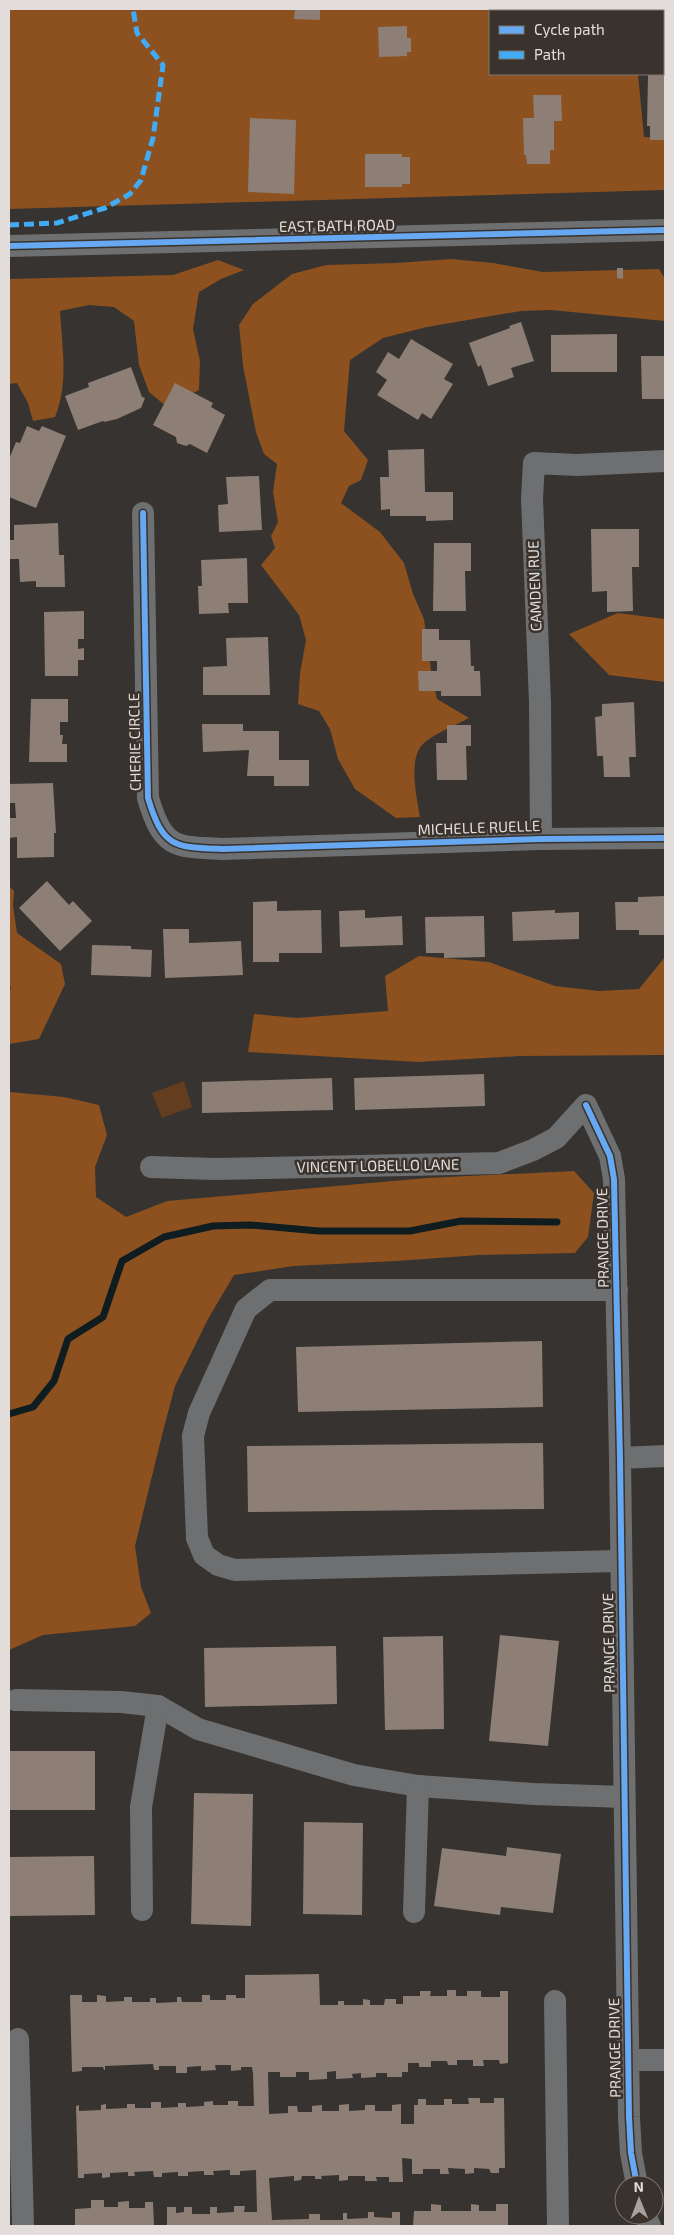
<svg xmlns="http://www.w3.org/2000/svg" width="674" height="2235" viewBox="0 0 674 2235" font-family="'Exo 2',sans-serif">
<style>
.green{fill:#633d20}
.forest{fill:#8c511f}
.lines{fill:none;stroke-linecap:round;stroke-linejoin:round}
.stream{stroke:#0f1c20;stroke-width:7}
.building{fill:#8d7f76}
.minor{stroke:#6e6f70;stroke-width:22}
.quiet{stroke:#42abf6;stroke-width:5;stroke-dasharray:10 5;stroke-linecap:butt}
.cycleway-casing{stroke:#39322d;stroke-width:9}
.cycleway{stroke:#66a8f1;stroke-width:6}
.labels{text-anchor:middle;stroke-width:5;stroke-linejoin:round;paint-order:stroke}
.street-label{font-size:15px;fill:#e2ddda;stroke:#39322d}
</style>
<rect width="100%" height="100%" fill="#363330"/>
<polygon class="green" points="184,1081 192,1107 162,1118 152,1093"/>
<g class="forest">
<polygon points="9,9 640,9 641,11 490,11 490,74 638,74 644,137 665,138 665,190 9,209"/>
<path d="M451 259 493 263 543 272 659 269 665 279V321L551 310 521 311 427 327 383 338 350 360 344 431 368 460 361 480 349 486 341 503 380 532 404 563 413 594 424 619 432 677 437 699 469 718C456 725 431 735 422 745 408 761 417 798 420 817L396 818 355 789 338 759 330 729 319 711 298 704 300 673 306 640 299 615 261 565 275 548 271 536 278 522 273 492 277 464 264 454 256 432 243 366 239 325 253 304 292 274 326 265 396 263Z"/>
<path d="M218 260 244 270 221 279 199 292 193 329 200 361 199 390 167 407 149 392 139 365 134 321 114 307 89 305 60 311C62 347 69 383 55 417L33 421 28 403 17 383 9 384V279L173 275Z"/>
<polygon points="618,613 665,619 665,682 609,675 569,634"/>
<polygon points="9,886 14,891 13,906 17,933 61,964 65,984 39,1039 9,1044 9,991 11,989 9,981"/>
<polygon points="419,956 489,962 555,986 599,991 639,989 665,957 665,1055 520,1056 418,1062 248,1052 254,1014 297,1018 388,1011 385,976"/>
<polygon points="9,1092 64,1097 99,1105 107,1135 95,1167 96,1197 126,1217 167,1201 427,1178 574,1171 594,1193 588,1237 575,1253 479,1255 397,1261 294,1266 234,1275 208,1319 175,1386 162,1435 135,1546 141,1587 151,1613 135,1626 43,1635 9,1650"/>
</g>
<g class="lines">
<polyline class="stream" points="9,1414 33,1407 54,1381 68,1339 103,1317 122,1261 164,1237 213,1226 250,1225 319,1231 410,1231 461,1221 557,1222"/>
</g>
<g class="building">
<polygon points="295,9 320,9 320,20 294,19"/>
<polygon points="651,9 665,9 665,140 650,140 650,126 647,126 648,74 663,74 663,11 651,11"/>
<polygon points="407,26 407,38 411,38 411,52 407,52 407,56 379,57 378,27"/>
<polygon points="533,95 561,95 562,121 554,121 554,150 550,150 550,164 527,164 526,155 524,155 523,118 534,118"/>
<polygon points="250,118 296,120 294,194 248,192"/>
<polygon points="365,154 402,154 402,157 410,157 410,184 402,184 402,187 365,187"/>
<polygon points="617,268 623,268 623,279 617,278"/>
<polygon points="521,322 534,361 511,368 514,377 488,386 481,365 478,367 469,343 510,328 509,326"/>
<polygon points="617,334 617,372 551,372 551,335"/>
<polygon points="411,339 453,364 444,379 453,384 431,419 422,413 418,420 377,395 387,380 376,372 388,352 399,359"/>
<polygon points="641,356 665,356 665,399 642,399"/>
<polygon points="131,367 142,397 145,398 141,408 117,419 104,422 103,421 78,430 65,396 89,387 88,383"/>
<polygon points="175,383 213,403 211,407 225,415 207,453 190,444 186,446 177,443 176,437 153,425"/>
<polygon points="27,426 39,431 42,426 66,436 36,508 9,497 9,459 16,442 20,443"/>
<polygon points="424,449 425,492 453,492 453,520 426,521 426,516 390,516 390,509 381,510 380,477 389,477 388,450"/>
<polygon points="259,476 262,530 219,532 218,505 228,504 226,477"/>
<polygon points="58,523 59,555 64,555 65,587 36,587 36,581 20,582 19,559 9,559 9,540 14,540 14,525"/>
<polygon points="591,529 639,529 639,567 632,567 633,611 607,612 607,591 592,592"/>
<polygon points="434,543 471,543 471,571 465,571 466,611 433,611"/>
<polygon points="247,558 248,603 228,603 229,613 199,614 198,586 202,586 201,560"/>
<polygon points="84,611 84,639 78,639 78,649 84,648 84,660 78,660 78,676 45,676 44,612"/>
<polygon points="422,629 439,629 439,640 470,640 471,666 474,666 474,671 480,671 481,696 441,696 441,691 419,691 418,671 437,671 437,661 422,661"/>
<polygon points="268,637 270,695 203,695 203,667 227,666 226,638"/>
<polygon points="31,699 68,699 68,722 60,722 60,735 63,735 62,744 67,744 67,762 29,762"/>
<polygon points="634,702 636,757 629,757 630,777 604,777 603,756 597,756 595,717 602,716 602,704"/>
<polygon points="202,724 243,724 243,731 279,731 279,760 309,760 309,786 274,786 274,776 247,776 249,750 203,752"/>
<polygon points="447,725 471,725 471,746 466,746 467,780 437,780 436,743 447,743"/>
<polygon points="53,783 56,833 54,833 54,857 17,858 17,837 9,838 9,818 16,818 15,803 9,803 9,784"/>
<polygon points="47,881 69,905 73,901 92,921 60,951 19,908"/>
<polygon points="665,896 665,935 639,935 639,930 616,930 615,902 638,902 638,897"/>
<polygon points="277,901 277,911 321,910 322,953 279,953 279,962 253,962 253,902"/>
<polygon points="365,910 365,918 402,916 403,945 340,947 339,911"/>
<polygon points="555,910 555,913 579,912 579,939 513,941 512,912"/>
<polygon points="484,916 485,957 444,958 444,953 426,953 425,917"/>
<polygon points="163,929 189,929 189,943 241,941 243,975 165,978"/>
<polygon points="92,945 131,946 131,949 152,950 151,977 91,975"/>
<polygon points="484,1074 485,1106 355,1110 354,1078"/>
<polygon points="332,1078 333,1110 202,1113 202,1082"/>
<polygon points="542,1341 543,1407 298,1412 296,1347"/>
<polygon points="543,1443 544,1509 248,1512 247,1446"/>
<polygon points="500,1635 559,1641 548,1746 489,1741"/>
<polygon points="443,1636 444,1729 385,1730 383,1637"/>
<polygon points="336,1646 337,1704 205,1707 204,1648"/>
<rect x="9" y="1751" width="86" height="59"/>
<polygon points="194,1793 253,1794 251,1926 191,1924"/>
<polygon points="304,1822 363,1823 362,1915 303,1914"/>
<polygon points="507,1847 561,1854 553,1913 501,1907 500,1915 434,1906 442,1848 506,1856"/>
<polygon points="94,1856 95,1915 9,1916 9,1857"/>
<polygon points="319,1974 320,2005 338,2005 338,2001 344,2001 344,2005 363,2005 363,1999 370,2000 370,2005 384,2005 385,1999 396,1999 396,2004 403,2004 403,1996 420,1996 420,1991 431,1991 430,1996 447,1996 447,1990 456,1990 456,1996 467,1996 467,1991 481,1991 481,1997 500,1997 500,1991 508,1991 508,2063 500,2064 499,2060 483,2060 484,2066 473,2066 473,2060 457,2060 457,2065 448,2065 447,2061 431,2061 431,2067 419,2067 419,2063 408,2063 408,2072 402,2072 402,2077 387,2077 387,2073 376,2073 376,2077 361,2078 361,2073 352,2074 353,2078 336,2079 336,2071 327,2072 327,2079 309,2080 309,2072 296,2072 296,2077 280,2077 280,2072 268,2072 269,2114 288,2113 288,2106 297,2106 298,2112 312,2112 312,2106 322,2105 322,2111 339,2111 339,2105 349,2104 349,2111 365,2110 365,2105 375,2105 375,2111 392,2111 392,2105 401,2104 401,2124 414,2124 414,2105 418,2105 418,2099 426,2099 426,2105 444,2105 444,2099 452,2099 452,2104 469,2104 468,2098 480,2098 480,2103 494,2103 494,2098 504,2098 505,2168 499,2168 499,2173 491,2173 489,2169 474,2168 474,2173 465,2174 465,2169 448,2168 449,2174 440,2174 440,2169 423,2169 423,2174 412,2174 412,2159 402,2158 403,2182 389,2182 389,2177 376,2177 377,2181 365,2181 365,2176 348,2176 348,2180 339,2181 339,2175 321,2176 322,2179 315,2179 315,2176 302,2176 301,2180 294,2181 294,2176 269,2178 272,2220 309,2219 309,2214 320,2214 320,2220 343,2220 343,2213 347,2213 347,2219 368,2218 368,2212 374,2212 374,2217 392,2218 392,2212 400,2212 400,2226 167,2226 167,2207 176,2207 176,2213 184,2212 184,2207 192,2207 192,2214 210,2214 210,2207 217,2207 217,2213 234,2212 234,2206 245,2206 244,2212 257,2212 256,2170 240,2171 240,2175 230,2175 230,2170 213,2171 214,2175 204,2175 204,2171 188,2172 188,2176 178,2176 178,2172 162,2173 162,2177 154,2177 153,2171 134,2172 135,2176 128,2176 128,2172 110,2173 110,2177 102,2178 102,2173 84,2174 84,2178 78,2178 76,2106 79,2105 79,2111 101,2110 101,2105 106,2104 106,2109 127,2108 127,2104 135,2104 135,2108 151,2108 151,2102 161,2102 161,2108 178,2107 178,2103 186,2103 186,2107 204,2106 204,2102 213,2101 213,2105 228,2105 228,2101 238,2101 238,2106 254,2106 253,2073 252,2067 241,2067 241,2070 231,2071 231,2065 215,2065 216,2070 201,2071 201,2066 187,2067 187,2073 176,2073 176,2066 159,2066 159,2070 154,2070 153,2064 105,2066 105,2070 104,2070 103,2067 82,2067 82,2071 72,2072 70,1995 82,1995 82,2002 97,2002 97,1995 106,1996 106,2002 124,2001 124,1997 132,1997 132,2002 150,2002 150,1998 156,1998 156,2003 177,2002 177,1997 181,1997 182,2002 202,2002 202,1995 210,1995 210,2000 226,2000 226,1995 236,1995 236,1998 245,1998 245,1975"/>
<polygon points="91,2200 104,2200 104,2207 118,2207 118,2202 129,2201 129,2208 145,2208 145,2202 153,2202 154,2226 75,2226 75,2209 91,2208"/>
<polygon points="431,2204 441,2205 441,2211 471,2211 471,2204 479,2205 479,2211 496,2211 496,2204 508,2204 508,2226 413,2226 414,2211 431,2211"/>
</g>
<g class="lines">
<g class="minor">
<polyline points="9,246 665,230"/>
<path d="M143 513 148 798C163 848 174 847 222 849L541 839 665 838"/>
<polyline points="541,839 540,703 532,498 534,463 577,465 665,461"/>
<polyline points="151,1167 215,1169 499,1163 533,1150 556,1138 586,1105 610,1156 614,1179 620,1458 629,2117 631,2153 637,2185"/>
<polyline points="617,1290 270,1290 246,1309 199,1413 193,1436 197,1538 204,1555 218,1565 235,1570 620,1561"/>
<polyline points="620,1458 665,1456"/>
<polyline points="16,1700 121,1702 158,1706 198,1729 354,1775 418,1786 534,1794 624,1797"/>
<polyline points="142,1910 141,1807 158,1706"/>
<polyline points="414,1912 418,1786"/>
<polyline points="555,2001 558,2226"/>
<polyline points="18,2039 23,2226"/>
<polyline points="628,2060 665,2060"/>
<polyline points="645,2215 650,2226"/>
</g>
<polyline class="quiet" points="9,225 57,223 105,208 130,194 141,180 153,138 163,65 137,33 133,9"/>
<g class="cycleway-casing">
<g id="cycleway">
<polyline points="9,246 665,230"/>
<path d="M143 513 148 798C163 848 174 847 222 849L541 839 665 838"/>
<polyline points="586,1105 610,1156 614,1179 620,1458 629,2117 631,2153 637,2185"/>
</g>
</g>
<use href="#cycleway" class="cycleway"/>
</g>
<g class="labels">
<g class="street-label">
<text transform="translate(337 226) rotate(-1)" y="5">EAST BATH ROAD</text>
<text transform="translate(535 586) rotate(-92)" y="5">CAMDEN RUE</text>
<text transform="translate(135 742) rotate(-91)" y="5">CHERIE CIRCLE</text>
<text transform="translate(479 828) rotate(-2)" y="5">MICHELLE RUELLE</text>
<text transform="translate(378 1166) rotate(-1)" y="5">VINCENT LOBELLO LANE</text>
<text transform="translate(603 1238) rotate(-91)" y="5">PRANGE DRIVE</text>
<text transform="translate(609 1643) rotate(-91)" y="5">PRANGE DRIVE</text>
<text transform="translate(615 2048) rotate(-91)" y="5">PRANGE DRIVE</text>
</g>
</g>
<rect width="674" height="2235" fill="none" stroke="#e2ddda" stroke-width="20"/>
<rect x="489" y="10" width="175" height="65" fill="#39322d" stroke="#7d7672"/>
<rect x="499" y="26" width="25" height="8" fill="#66a8f1" stroke="#7d7672"/>
<text x="534" y="35" font-size="15" fill="#e2ddda">Cycle path</text>
<rect x="499" y="51" width="25" height="8" fill="#42abf6" stroke="#7d7672"/>
<text x="534" y="60" font-size="15" fill="#e2ddda">Path</text>
<g transform="translate(639 2200) rotate(359)"><circle r="24" fill="#39322d" stroke="#7d7672"/>
<path d="M0-4L9 19L0 12L-9 19Z" fill="#a6a29e"/>
<text y="-8" font-size="14" font-weight="bold" text-anchor="middle" fill="#e2ddda">N</text>
</g>
</svg>
